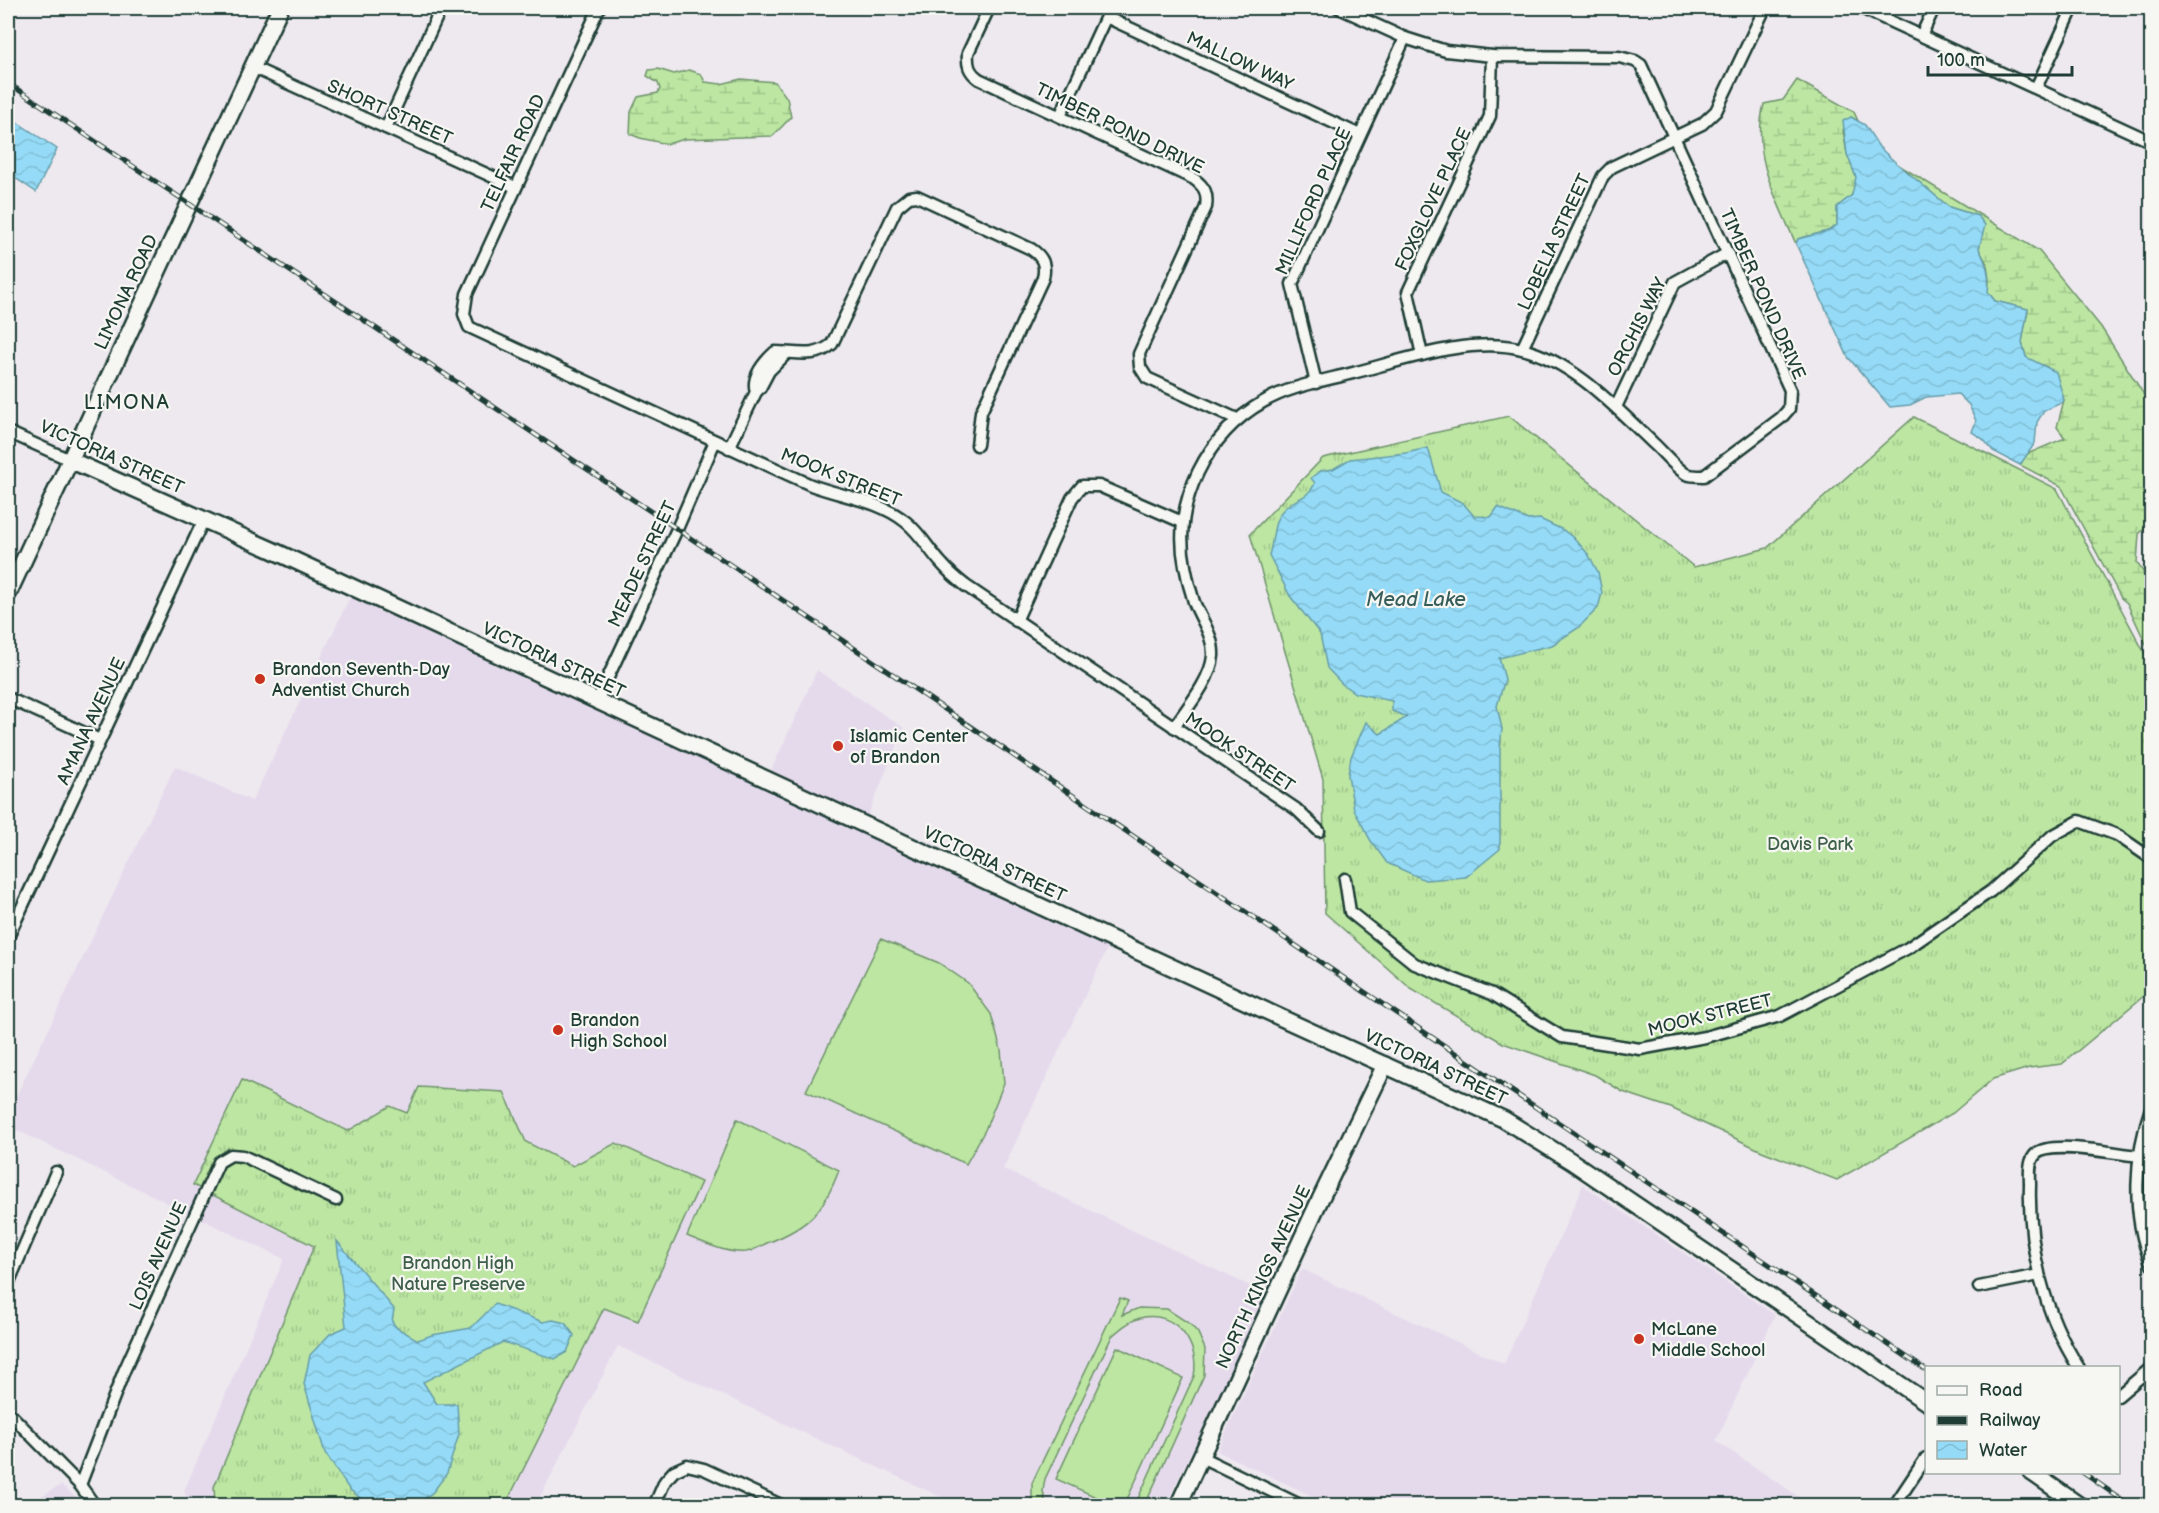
<svg xmlns="http://www.w3.org/2000/svg" width="2159" height="1513" viewBox="0 0 2159 1513" font-family="'Balsamiq Sans',sans-serif">
<style>
.built{fill:#e5daec}
.grass{fill:url(#grass-tufts);stroke:#6e926b;stroke-width:1.5}
.wetland{fill:url(#wetland-marsh);stroke:#6e926b;stroke-width:1.5}
.pitch{fill:#bce6a2;stroke:#6e926b;stroke-width:1.5}
.water{fill:url(#water-waves);stroke:#669ca9;stroke-width:1.5}
.lines{fill:none;stroke-linecap:round;stroke-linejoin:round}
.street-casing{stroke:#1f3d34;stroke-width:15}
.secondary-casing{stroke:#1f3d34;stroke-width:20}
.street{stroke:#f6f6f2;stroke-width:10}
.secondary{stroke:#f6f6f2;stroke-width:15}
.rail-casing{stroke:#1f3d34;stroke-width:5}
.rail{stroke:#f6f6f2;stroke-width:3;stroke-dasharray:9;stroke-linecap:butt}
.poi-dot{fill:#c8321e;stroke:#f6f6f2;stroke-width:2}
.labels{text-anchor:middle;stroke-width:4.5;stroke-linejoin:round;paint-order:stroke}
.street-label{font-size:18px;fill:#1f3d34;stroke:#f6f6f2}
.poi-label{font-size:18px;fill:#1f3d34;stroke:#f6f6f2;text-anchor:start}
.park-label{font-size:18px;fill:#3e5f4a;stroke:#f6f6f2}
.neighbourhood-label{font-size:20px;letter-spacing:1.5px;fill:#1f3d34;stroke:#f6f6f2}
.water-label{font-size:20px;font-style:italic;fill:#375d5b;stroke:#f6f6f2}
</style>
<defs>
<pattern id="grass-tufts" width="24" height="20" patternUnits="userSpaceOnUse" patternTransform="scale(1.5)"><rect width="24" height="20" fill="#bce6a2"/><path d="M3 7l-1-3M5 7V3M7 7l1-3M15 17l-1-3M17 17v-4M19 17l1-3" fill="none" stroke="#a1c68c"/></pattern>
<pattern id="wetland-marsh" width="20" height="14" patternUnits="userSpaceOnUse" patternTransform="scale(1.5)"><rect width="20" height="14" fill="#bce6a2"/><path d="M1 5h8M5 5V1M11 12h8M15 12V8" fill="none" stroke="#a1c68c"/></pattern>
<pattern id="water-waves" width="16" height="10" patternUnits="userSpaceOnUse" patternTransform="scale(1.5)"><rect width="16" height="10" fill="#95dbf7"/><path d="M0 5q4-4 8 0t8 0" fill="none" stroke="#80bdd4"/></pattern>
</defs>
<rect width="100%" height="100%" fill="#eee9ef"/>
<filter id="ink" filterUnits="userSpaceOnUse"><feTurbulence type="fractalNoise" baseFrequency=".0167" numOctaves="2"/><feDisplacementMap in="SourceGraphic" scale="12" xChannelSelector="R" yChannelSelector="G"/><feConvolveMatrix kernelMatrix="1 2 1 2 8 2 1 2 1" color-interpolation-filters="sRGB"/></filter>
<g filter="url(#ink)">
<g class="built">
<polygon points="350,597 1108,947 1003,1169 1267,1294 1166,1505 958,1505 618,1346 536,1505 190,1505 184,1491 284,1259 8,1126 8,1113 175,766 252,801"/>
<polygon points="817,670 904,728 866,820 769,775"/>
<polygon points="1583,1185 1775,1315 1716,1441 1811,1505 1331,1505 1217,1451 1302,1269 1504,1364"/>
<polygon points="61,1485 86,1505 25,1505"/>
</g>
<g class="grass">
<polygon points="1509,416 1694,567 1767,548 1914,417 2057,489 2151,665 2151,990 2062,1064 2029,1068 1993,1079 1953,1113 1837,1180 1762,1151 1671,1108 1623,1092 1595,1075 1503,1043 1411,989 1325,913 1323,779 1250,534 1323,458"/>
<polygon points="242,1080 348,1131 390,1106 407,1113 419,1087 504,1092 526,1142 573,1166 616,1143 701,1182 638,1321 604,1308 505,1506 215,1504 214,1487 314,1246 193,1185"/>
</g>
<g class="wetland">
<polygon points="658,69 674,74 689,70 701,74 705,82 721,84 741,79 775,82 787,98 791,117 773,136 685,139 667,144 640,138 630,134 631,112 638,97 658,93 660,89 658,83 647,76 649,70"/>
<path d="M1797 80 1854 112 1858 121 1851 117 1843 130 1847 154 1856 177 1855 186 1852 195 1837 207V225L1828 231 1798 239 1796 244C1776 198 1751 156 1764 104L1783 100Z"/>
<polygon points="1897,164 2039,251 2101,327 2148,401 2152,447 2151,522 2139,534 2137,563 2151,583 2151,655 2127,603 2121,598 2061,486 2020,465 2027,454 2065,438 2057,427 2064,400 2047,367 2036,364 2026,357 2022,342 2028,309 1995,301 1988,292 1989,280 1987,264 1979,249 1981,234 1978,216 1949,207"/>
</g>
<g class="pitch">
<polygon points="881,939 939,963 968,983 991,1014 1001,1050 1004,1083 985,1130 966,1164 806,1091"/>
<path d="M737 1119 839 1170C824 1211 809 1227 767 1243 761 1246 753 1251 746 1252 726 1254 705 1243 687 1236Z"/>
<path d="M1120 1298 1128 1301 1122 1315 1139 1308 1167 1309 1190 1324 1198 1333 1205 1349 1204 1375 1145 1505H1135L1194 1376C1200 1345 1176 1309 1140 1318 1129 1321 1120 1329 1112 1336L1045 1479 1043 1491 1046 1505H1034L1032 1499V1483Z"/>
<polygon points="1117,1347 1183,1378 1124,1506 1114,1505 1056,1479"/>
</g>
<g class="water">
<polygon points="8,116 57,149 36,192 8,173"/>
<path d="M1851 117 1865 125 1879 147 1894 161 1949 207 1978 216 1985 225 1979 249C1987 264 1990 275 1988 292L1995 301 2028 309 2022 342 2026 357 2056 372 2064 400 2063 402 2044 411 2037 422 2035 443 2020 465 1993 451 1983 439 1972 432 1976 421 1969 405 1958 394 1926 397 1910 405 1890 407 1848 357 1796 244 1798 239 1828 231 1837 225V207L1852 195 1856 177 1847 154 1843 121Z"/>
<path d="M1428 448 1441 492 1463 503 1474 516 1491 517 1498 507 1528 520 1540 519 1563 530 1575 539 1588 554 1598 572 1602 593 1598 608 1578 628 1552 645 1499 658 1505 679 1497 706 1502 729 1500 748V849L1466 877 1425 880 1387 863 1371 841 1354 810 1348 775 1351 757 1366 722 1380 734 1407 717 1392 711V701L1355 693 1342 684 1327 668 1320 634 1290 596 1269 555C1274 541 1272 521 1283 510 1294 497 1307 501 1315 483L1311 478 1320 471 1333 469 1350 459 1406 453Z"/>
<polygon points="337,1241 394,1309 392,1322 397,1328 418,1340 432,1335 471,1328 495,1304 543,1322 553,1320 565,1323 574,1335 567,1352 555,1359 503,1342 423,1382 437,1404 457,1404 459,1434 447,1473 433,1492 417,1505 369,1505 349,1489 325,1453 304,1384 310,1355 330,1334 346,1327"/>
</g>
<g class="lines">
<g class="street-casing">
<g id="street">
<path d="M599 8 467 294 464 314 469 327 811 485C843 497 879 500 906 522 921 534 929 550 942 564 949 572 957 579 966 586L1296 809 1319 831"/>
<path d="M989 8 968 53C967 65 969 72 979 79L1194 179C1205 187 1208 194 1206 207L1139 354 1140 367 1147 378 1237 419"/>
<polyline points="1861,8 2152,142"/>
<polyline points="1106,17 1360,135"/>
<polyline points="1922,34 1934,8"/>
<polyline points="252,67 515,187"/>
<polyline points="2036,88 2073,8"/>
<polyline points="1060,116 1110,8"/>
<polyline points="386,128 441,8"/>
<polyline points="1522,349 1603,176 1612,167 1702,124 1716,111 1765,8"/>
<polyline points="1422,355 1408,292 1490,116 1492,56"/>
<polyline points="1316,383 1292,284 1405,38"/>
<path d="M756 392C751 377 765 361 775 352 795 352 816 359 832 344L897 207 909 197 917 196 1031 249C1043 257 1046 265 1043 278L981 412 977 445"/>
<polyline points="1616,407 1675,282 1728,253"/>
<polyline points="8,432 70,460"/>
<polyline points="729,448 756,392 760,388 769,371 786,354"/>
<polyline points="1016,621 1072,498 1082,486 1099,486 1182,522"/>
<polyline points="8,698 100,740"/>
<polyline points="597,701 677,529 715,441"/>
<path d="M1174 727C1187 708 1211 680 1213 656 1214 636 1201 620 1194 602 1190 590 1187 578 1185 566 1172 502 1207 434 1263 402 1290 386 1323 381 1353 373 1404 360 1470 336 1522 349 1574 362 1615 407 1653 443 1662 451 1676 468 1686 474 1690 476 1699 476 1704 476L1781 418 1789 409 1790 390 1641 65 1635 61 1619 57 1492 56 1446 51 1405 38 1339 8"/>
<polyline points="1345,879 1350,912 1415,964 1492,994 1562,1037 1640,1049 1705,1037 1780,1016 1908,948 1991,891 2052,836 2079,821 2117,835 2152,859"/>
<polyline points="8,937 204,519"/>
<path d="M2152 1105C2134 1156 2131 1215 2152 1265"/>
<polyline points="8,1284 56,1172"/>
<polyline points="1979,1287 2039,1275"/>
<path d="M2079 1368C2044 1314 2028 1248 2030 1185 2030 1175 2028 1161 2036 1154 2050 1140 2118 1154 2139 1156"/>
<polyline points="2118,1396 2152,1367"/>
<polyline points="8,1412 80,1485 95,1506"/>
<polyline points="1201,1457 1302,1506"/>
<polyline points="80,1485 124,1371 219,1162 231,1155 243,1156 336,1200"/>
<polyline points="654,1506 665,1481 674,1471 687,1465 704,1469 783,1506"/>
<polyline points="1894,1506 1926,1458"/>
</g>
</g>
<g class="secondary-casing">
<g id="secondary">
<polyline points="70,460 272,550 1288,1021 1503,1119 1571,1161 1926,1402"/>
<polyline points="8,594 280,8"/>
<polyline points="2031,1472 2080,1506"/>
<polyline points="1178,1506 1317,1206 1385,1065"/>
</g>
</g>
<use href="#street" class="street"/>
<use href="#secondary" class="secondary"/>
<g class="rail-casing">
<g id="rail">
<polyline points="8,83 677,529 1926,1370"/>
<polyline points="2082,1472 2131,1506"/>
</g>
</g>
<use href="#rail" class="rail"/>
</g>
</g>
<g class="poi-dot">
<circle cx="260" cy="679" r="6"/>
<circle cx="838" cy="746" r="6"/>
<circle cx="558" cy="1030" r="6"/>
<circle cx="1639" cy="1339" r="6"/>
</g>
<g class="labels">
<g class="street-label">
<text transform="translate(1240 61) rotate(25)" y="6">MALLOW WAY</text>
<text transform="translate(390 112) rotate(24)" y="6">SHORT STREET</text>
<text transform="translate(1120 128) rotate(26)" y="6">TIMBER POND DRIVE</text>
<text transform="translate(513 153) rotate(-65)" y="6">TELFAIR ROAD</text>
<text transform="translate(1433 199) rotate(-65)" y="6">FOXGLOVE PLACE</text>
<text transform="translate(1313 201) rotate(-66)" y="6">MILLIFORD PLACE</text>
<text transform="translate(1554 242) rotate(-65)" y="6">LOBELIA STREET</text>
<text transform="translate(126 292) rotate(-65)" y="6">LIMONA ROAD</text>
<text transform="translate(1763 294) rotate(66)" y="6">TIMBER POND DRIVE</text>
<text transform="translate(1637 327) rotate(-63)" y="6">ORCHIS WAY</text>
<text transform="translate(112 457) rotate(24)" y="6">VICTORIA STREET</text>
<text transform="translate(841 477) rotate(22)" y="6">MOOK STREET</text>
<text transform="translate(642 564) rotate(-65)" y="6">MEADE STREET</text>
<text transform="translate(554 660) rotate(25)" y="6">VICTORIA STREET</text>
<text transform="translate(91 721) rotate(-65)" y="6">AMANA AVENUE</text>
<text transform="translate(1240 752) rotate(34)" y="6">MOOK STREET</text>
<text transform="translate(995 864) rotate(25)" y="6">VICTORIA STREET</text>
<text transform="translate(1710 1015) rotate(-14)" y="6">MOOK STREET</text>
<text transform="translate(1436 1067) rotate(25)" y="6">VICTORIA STREET</text>
<text transform="translate(158 1256) rotate(-66)" y="6">LOIS AVENUE</text>
<text transform="translate(1263 1277) rotate(-65)" y="6">NORTH KINGS AVENUE</text>
</g>
<g class="poi-label">
<text x="272" y="675">Brandon Seventh-Day<tspan x="272" dy="21">Adventist Church</tspan></text>
<text x="850" y="742">Islamic Center<tspan x="850" dy="21">of Brandon</tspan></text>
<text x="570" y="1026">Brandon<tspan x="570" dy="21">High School</tspan></text>
<text x="1651" y="1335">McLane<tspan x="1651" dy="21">Middle School</tspan></text>
</g>
<g class="park-label">
<text x="1810" y="850">Davis Park</text>
<text x="458" y="1269">Brandon High<tspan x="458" dy="21">Nature Preserve</tspan></text>
</g>
<g class="neighbourhood-label">
<text x="127" y="409">LIMONA</text>
</g>
<g class="water-label">
<text x="1416" y="606">Mead Lake</text>
</g>
</g>
<rect width="2159" height="1513" fill="none" stroke="#f6f6f2" stroke-width="30"/>
<rect x="15" y="15" width="2129" height="1483" fill="none" stroke="#1f3d34" stroke-width="2" filter="url(#ink)"/>
<rect x="1925" y="1366" width="195" height="108" fill="#f6f6f2" stroke="#a0aca6" stroke-width="1.5"/>
<rect x="1937" y="1386" width="30" height="9" fill="#f6f6f2" stroke="#a0aca6" stroke-width="1.5"/>
<text x="1979" y="1396" font-size="18" fill="#1f3d34">Road</text>
<rect x="1937" y="1416" width="30" height="9" fill="#1f3d34" stroke="#a0aca6" stroke-width="1.5"/>
<text x="1979" y="1426" font-size="18" fill="#1f3d34">Railway</text>
<rect x="1937" y="1441" width="30" height="18" fill="url(#water-waves)" stroke="#a0aca6" stroke-width="1.5"/>
<text x="1979" y="1456" font-size="18" fill="#1f3d34">Water</text>
<path d="M1928 66v9h144v-9" fill="none" stroke="#1f3d34" stroke-width="3"/>
<text x="1937" y="66" font-size="18" fill="#1f3d34" stroke="#f6f6f2" stroke-width="4.5" paint-order="stroke">100 m</text>
</svg>
